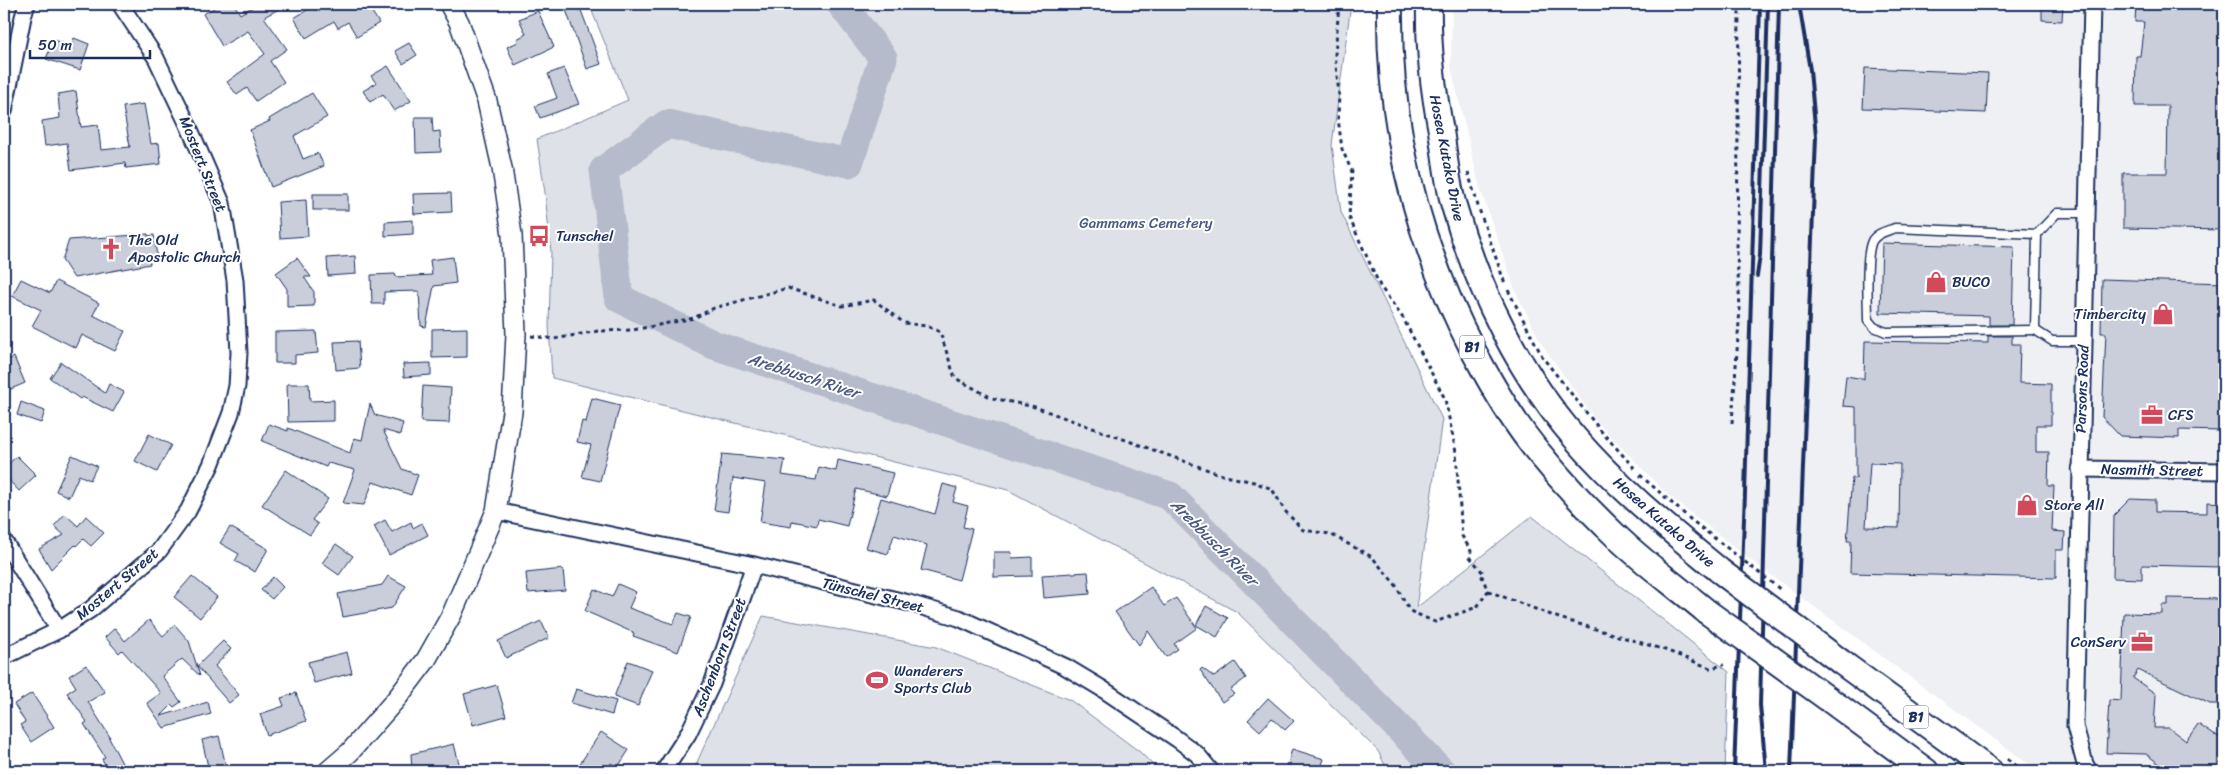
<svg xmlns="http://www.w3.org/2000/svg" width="2228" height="775" viewBox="0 0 2228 775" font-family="Sriracha,sans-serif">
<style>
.built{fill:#eff0f4}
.green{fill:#dee1e7;stroke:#7c88a2}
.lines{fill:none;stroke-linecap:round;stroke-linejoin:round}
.river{stroke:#b5bbca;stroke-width:29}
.building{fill:#caceda;stroke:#1b2f5e;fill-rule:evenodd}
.service-casing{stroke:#1b2f5e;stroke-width:11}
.minor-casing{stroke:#1b2f5e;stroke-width:19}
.tertiary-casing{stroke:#1b2f5e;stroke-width:22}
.primary-casing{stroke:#1b2f5e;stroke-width:28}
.path{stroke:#1b2f5e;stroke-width:3;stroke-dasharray:4 4;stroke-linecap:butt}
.service{stroke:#fff;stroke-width:8}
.minor{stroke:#fff;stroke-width:15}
.tertiary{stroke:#fff;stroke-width:19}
.primary{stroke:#fff;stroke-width:24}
.rail{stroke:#1b2f5e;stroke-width:4}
.primary-bridge-casing{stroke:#1b2f5e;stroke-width:28;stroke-linecap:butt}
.path-bridge{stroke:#1b2f5e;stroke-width:3;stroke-dasharray:4 4;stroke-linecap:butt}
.primary-bridge{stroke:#fff;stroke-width:24}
.labels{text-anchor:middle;stroke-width:4;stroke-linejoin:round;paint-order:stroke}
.shield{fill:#fff;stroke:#5f6d8e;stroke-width:1}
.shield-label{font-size:14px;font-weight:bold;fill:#1b2f5e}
.street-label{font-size:15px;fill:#1b2f5e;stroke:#fff}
.park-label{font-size:15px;fill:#4c5c80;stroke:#fff}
.poi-label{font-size:15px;fill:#1b2f5e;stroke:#fff;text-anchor:start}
.water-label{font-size:16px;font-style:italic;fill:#49597e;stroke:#fff}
</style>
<rect width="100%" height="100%" fill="#fff"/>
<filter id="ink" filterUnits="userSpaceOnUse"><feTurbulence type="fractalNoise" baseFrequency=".02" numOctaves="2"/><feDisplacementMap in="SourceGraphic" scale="10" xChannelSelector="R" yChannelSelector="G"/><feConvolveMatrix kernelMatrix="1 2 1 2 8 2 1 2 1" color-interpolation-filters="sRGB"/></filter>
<g filter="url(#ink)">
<polygon class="built" points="1452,4 2224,4 2224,771 2038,771 1752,561 1668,495 1597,422 1541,343 1515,290 1479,185 1451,67"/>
<g class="green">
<polygon points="589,4 1351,4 1332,145 1341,212 1442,419 1416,608 1532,516 1729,672 1725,771 1388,771 1378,751 1237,612 1008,490 552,378 549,326 551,252 545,193 537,139 628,100"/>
<polygon points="763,616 936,647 1070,700 1140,752 1159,771 693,771"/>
</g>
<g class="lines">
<polyline class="river" points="841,4 883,58 849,163 667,124 604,170 619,298 714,345 1170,496 1441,771"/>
</g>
<g class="building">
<polygon points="221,4 234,4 240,14 258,4 288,4 264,17 287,49 270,61 284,82 256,101 247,88 237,95 227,82 265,54 248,31 222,46 203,14"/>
<polygon points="305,4 367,4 379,23 357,37 348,22 338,28 334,21 306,38 294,18 309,9"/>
<polygon points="2042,4 2063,4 2062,21 2042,20"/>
<polygon points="2136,4 2224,4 2224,230 2123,228 2123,173 2167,173 2168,106 2135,106 2136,56 2140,56 2144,22 2135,22"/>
<polygon points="579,5 601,64 587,69 566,10"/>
<polygon points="538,11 554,47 515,65 507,47 518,42 517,39 526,34 519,19"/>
<polygon points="74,38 89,44 80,70 46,59 53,40 72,46"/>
<polygon points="409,43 417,55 403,64 395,51"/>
<polygon points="388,66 411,101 394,111 383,94 370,102 363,91 376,83 371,76"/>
<polygon points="564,68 579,104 540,118 535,106 557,98 548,74"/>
<polygon points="1865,68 1988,73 1986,113 1863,108"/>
<polygon points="76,91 81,127 98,125 101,150 130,147 123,107 144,104 151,144 159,143 161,164 126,168 125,163 71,170 67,143 45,146 42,121 60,118 58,94"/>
<polygon points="312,93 327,117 294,136 303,159 318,153 324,166 271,187 250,130 270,121 269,119"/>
<polygon points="415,117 432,117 433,132 440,131 441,152 416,153"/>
<polygon points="451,193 452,212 414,214 413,194"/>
<rect x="313" y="194" width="35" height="16"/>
<polygon points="306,200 308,236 280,238 278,202"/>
<polygon points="413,220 413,234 385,236 385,222"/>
<polygon points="148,234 148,236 154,235 157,257 149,259 150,264 74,278 62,260 69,240"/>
<polygon points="1882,243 2014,247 2012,325 1989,325 1989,316 1880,313"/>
<polygon points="355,256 356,274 328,276 327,258"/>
<polygon points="453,257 456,283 434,286 426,327 421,326 419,291 384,292 384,304 372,304 371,275 395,274 396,277 432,275 430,260"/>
<polygon points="297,258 311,277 304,277 314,292 314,306 287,307 287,289 276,273"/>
<polygon points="21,279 50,293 56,281 99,303 93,315 125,331 115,351 82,335 76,348 32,326 41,310 12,296"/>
<polygon points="2102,279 2224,283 2224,431 2179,430 2179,438 2120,436 2102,417 2106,333 2101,333"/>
<polygon points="467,328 467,357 432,358 432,329"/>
<polygon points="316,331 318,353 295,355 295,363 275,363 275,332"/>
<path d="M1988 336H2012V344H2020L2019 383 2051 384V425H2036V452H2049L2048 486H2054L2052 531 2065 532 2064 550H2056V578L1850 573 1851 541H1847L1852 477 1856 478V407L1843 406 1846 376 1864 379 1865 341 1988 343ZM1870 463 1900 464 1899 528 1866 527Z"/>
<polygon points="358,341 360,368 336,370 334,342"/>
<polygon points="14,357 25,383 4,392 4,362"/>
<polygon points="61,362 105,393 109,384 124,392 113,412 82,397 80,399 50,378"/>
<polygon points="431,363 431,375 404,377 403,364"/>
<polygon points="287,384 309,384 310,401 334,400 334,421 288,422"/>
<polygon points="423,386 451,388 449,423 421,422"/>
<polygon points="592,398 620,405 600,481 582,477 591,445 577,442 582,421 586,422"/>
<polygon points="21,402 45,411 41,423 17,415"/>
<polygon points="370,404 375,415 403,423 400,435 383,430 402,469 418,475 411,495 373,482 364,505 343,503 355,470 328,463 326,467 262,441 269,424 288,431 288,428 350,453 354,438 362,440"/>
<polygon points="149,434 171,445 157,472 135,461"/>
<polygon points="722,454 785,460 782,475 816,480 819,467 836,471 838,460 893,473 887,496 856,489 847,526 818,519 817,526 792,521 791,527 760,522 766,483 733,478 728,512 714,510"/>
<polygon points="72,455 97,466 90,480 79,475 69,497 56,491"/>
<polygon points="17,456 36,475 19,491 4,475 4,468"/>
<polygon points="286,470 328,499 312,520 318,524 310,535 262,505"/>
<polygon points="943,484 957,488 953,502 968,506 963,527 972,529 959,580 921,570 927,545 894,535 888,554 866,548 881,498 935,514"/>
<polygon points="2130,499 2155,500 2155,512 2207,513 2207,502 2224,503 2224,545 2222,545 2221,567 2142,565 2142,579 2113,578 2114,515"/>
<polygon points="65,514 78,526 86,516 104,533 91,546 83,539 76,546 75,545 51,569 39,549 64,535 54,526"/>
<polygon points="385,520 392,532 411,522 413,528 422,523 428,535 389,555 374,526"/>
<polygon points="230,527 268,549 255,572 235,561 239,554 220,543"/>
<polygon points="336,544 353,556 339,575 322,563"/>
<polygon points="994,552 1011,552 1012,558 1032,557 1032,576 994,577"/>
<polygon points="563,569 565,590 528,593 526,573"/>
<polygon points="1088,572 1090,594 1044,598 1042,575"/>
<polygon points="192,576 217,597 200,618 174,597"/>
<polygon points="388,576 406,586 392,608 343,617 338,594 382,585"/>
<polygon points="273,577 283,587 272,599 261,590"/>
<polygon points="618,584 636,592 629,608 673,624 678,613 691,617 678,652 633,636 634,633 585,611 594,589 612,597"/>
<polygon points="1151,587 1164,606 1176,598 1197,628 1174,644 1178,649 1166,657 1148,631 1139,645 1115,612"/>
<polygon points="2168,598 2219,599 2218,644 2224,644 2224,704 2210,704 2138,670 2133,678 2156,694 2154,728 2169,728 2186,741 2198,724 2214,735 2224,738 2224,758 2215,771 2169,771 2146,754 2106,753 2109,700 2121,701 2124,613 2162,614 2162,605 2168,605"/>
<polygon points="1206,606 1228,618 1217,637 1196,625"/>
<polygon points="149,620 163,636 175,625 189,641 200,676 182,659 162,676 181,702 174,707 172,705 161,716 208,702 211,714 164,728 147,703 161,693 122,650 119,653 105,637 115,628 125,641"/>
<polygon points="541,621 549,638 506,658 498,641"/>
<polygon points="223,641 231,649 215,666 239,695 229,703 197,666"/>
<polygon points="347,652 352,673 314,683 308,662"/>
<polygon points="628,661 652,670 638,706 614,697"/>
<polygon points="1235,662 1246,678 1230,690 1234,694 1222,702 1200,670 1202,668 1214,677"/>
<polygon points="86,665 105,692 88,702 110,737 109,738 126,771 114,771 112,768 108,770 102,759 105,757 84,724 87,722 67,693 76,687 69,676"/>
<polygon points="497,685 506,716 473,725 464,694"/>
<polygon points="576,689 616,701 612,715 571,703"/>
<polygon points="32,693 54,727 31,742 20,725 25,722 14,704"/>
<polygon points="296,693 306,721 267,735 260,714 284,706 281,698"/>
<polygon points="1268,698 1294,721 1285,730 1272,718 1260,731 1248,720"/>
<polygon points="601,732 629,750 618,767 611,763 606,771 575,771"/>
<polygon points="219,736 227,771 209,771 202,740"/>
<polygon points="454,744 461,771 412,771 411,754"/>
<polygon points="1292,749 1324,759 1320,771 1286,771"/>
</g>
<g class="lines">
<g class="service-casing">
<g id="service">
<path d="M2035 330 1886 332 1874 327 1868 320C1868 303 1865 255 1872 241 1876 233 1887 231 1895 228L2037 234"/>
<polyline points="2083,341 2052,341 2035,330 2037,234 2057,213 2088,213"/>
</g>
</g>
<g class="minor-casing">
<g id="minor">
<polyline points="4,111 23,17 27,4"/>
<polyline points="2080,469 2224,471"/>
<polyline points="496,511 754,565 909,603 959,618 1066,667 1101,688 1177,739 1197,754 1211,771"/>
<polyline points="4,541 59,630"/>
<polyline points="4,657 59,630 90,610 159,551 188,511 211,465 231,413 237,386 239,353 235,280 222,203 189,127 156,58 120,4"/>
<polyline points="664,771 688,734 712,684 754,565"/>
<polyline points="2089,771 2085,764 2075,726 2092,4"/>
</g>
</g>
<g class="tertiary-casing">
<polyline id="tertiary" points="328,771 350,752 398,697 426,660 452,614 496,511 512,412 516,334 512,235 502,168 487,101 459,22 449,4"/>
</g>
<g class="primary-casing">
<g id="primary">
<path d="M1390 4C1388 127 1417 243 1474 352 1494 389 1516 427 1544 459 1566 486 1591 512 1616 536 1644 563 1676 586 1706 611"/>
<path d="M1429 4C1428 47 1433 89 1441 131 1445 156 1447 182 1454 206 1477 287 1520 375 1575 438 1619 489 1669 529 1720 571"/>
<polyline points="1841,662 1990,771"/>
<polyline points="1838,706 1926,771"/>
</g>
</g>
<g class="path">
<polyline points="1468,172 1478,206 1505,284"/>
<polyline points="1508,290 1543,358 1601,431 1637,471"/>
<polyline points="531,336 554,339 598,331 633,330 694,318 714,308 788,288 842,306 874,300 904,323 927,326 940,332 955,378 992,398 1035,407 1225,476 1254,482 1272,489 1285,511 1303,530 1330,534 1372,557 1395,584 1410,611 1435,622 1477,607 1488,591 1482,577 1484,574 1470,557 1471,551 1462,536 1456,452 1445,399 1403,318 1380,286 1349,217 1352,172 1342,149 1338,118 1339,95 1335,55 1339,4"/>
<polyline points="1732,423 1740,308 1737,255 1739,4"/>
<polyline points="1488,591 1559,618 1665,650 1710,668 1724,665"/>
<polyline points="2007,759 2023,771"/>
</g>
<use href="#service" class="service"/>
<use href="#minor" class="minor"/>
<use href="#tertiary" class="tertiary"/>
<use href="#primary" class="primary"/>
<g class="rail">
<polyline points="1757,276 1760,255 1768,4"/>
<polyline points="1734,771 1745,493 1760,4"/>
<polyline points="1766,771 1760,705 1779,4"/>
<polyline points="1791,771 1816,137 1810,70 1799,4"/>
</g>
<g class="primary-bridge-casing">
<g id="primary-bridge">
<polyline points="1720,571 1841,662"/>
<polyline points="1706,611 1838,706"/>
</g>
</g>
<polyline class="path-bridge" points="1640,475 1690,519 1781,590"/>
<use href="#primary-bridge" class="primary-bridge"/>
</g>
</g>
<defs>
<g id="bus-bare" transform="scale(1.725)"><path d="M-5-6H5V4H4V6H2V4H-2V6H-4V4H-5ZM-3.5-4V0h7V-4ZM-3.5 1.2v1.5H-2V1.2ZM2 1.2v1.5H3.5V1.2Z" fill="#d1495b" stroke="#fff" stroke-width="2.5" paint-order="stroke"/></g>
<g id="church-bare" transform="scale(1.725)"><path d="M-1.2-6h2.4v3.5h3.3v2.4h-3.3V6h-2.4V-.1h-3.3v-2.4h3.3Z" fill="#d1495b" stroke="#fff" stroke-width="2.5" paint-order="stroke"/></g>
<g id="shop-bare" transform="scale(1.725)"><path d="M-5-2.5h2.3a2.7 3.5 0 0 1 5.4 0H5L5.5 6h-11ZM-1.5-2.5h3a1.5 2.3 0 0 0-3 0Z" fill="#d1495b" stroke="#fff" stroke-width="2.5" paint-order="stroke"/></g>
<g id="office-bare" transform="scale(1.725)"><path d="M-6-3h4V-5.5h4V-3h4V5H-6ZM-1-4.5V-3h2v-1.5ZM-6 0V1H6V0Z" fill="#d1495b" stroke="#fff" stroke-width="2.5" paint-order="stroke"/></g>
<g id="stadium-bare" transform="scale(1.725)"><path d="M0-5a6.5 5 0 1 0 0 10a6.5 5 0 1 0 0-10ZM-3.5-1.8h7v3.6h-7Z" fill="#d1495b" stroke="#fff" stroke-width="2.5" paint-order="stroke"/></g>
</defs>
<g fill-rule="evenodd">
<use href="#bus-bare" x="539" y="236"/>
<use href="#church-bare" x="111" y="249"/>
<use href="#shop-bare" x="1936" y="282"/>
<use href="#shop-bare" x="2163" y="314"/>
<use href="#office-bare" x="2152" y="415"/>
<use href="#shop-bare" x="2027" y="505"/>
<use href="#office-bare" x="2142" y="642"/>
<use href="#stadium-bare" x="877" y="680"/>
</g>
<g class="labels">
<g class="shield">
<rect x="1459.5" y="335.5" width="25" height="23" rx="4"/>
<rect x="1903.5" y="705.5" width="25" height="23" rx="4"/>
</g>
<g class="shield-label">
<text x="1472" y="352">B1</text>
<text x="1916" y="722">B1</text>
</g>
<g class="street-label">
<text transform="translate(1447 158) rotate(79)" y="5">Hosea Kutako Drive</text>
<text transform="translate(203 164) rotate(68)" y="5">Mostert Street</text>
<text transform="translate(2082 389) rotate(-88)" y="5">Parsons Road</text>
<text transform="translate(2152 470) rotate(1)" y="5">Nasmith Street</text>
<text transform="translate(1664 522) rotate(41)" y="5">Hosea Kutako Drive</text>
<text transform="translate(117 584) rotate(-40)" y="5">Mostert Street</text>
<text transform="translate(873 595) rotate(14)" y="5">Tünschel Street</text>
<text transform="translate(719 657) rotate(-69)" y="5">Aschenborn Street</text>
</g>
<g class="park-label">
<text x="1146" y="228">Gammams Cemetery</text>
</g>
<g class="poi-label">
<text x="556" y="241">Tunschel</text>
<text x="128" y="245">The Old<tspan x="128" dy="17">Apostolic Church</tspan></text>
<text x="1952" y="287">BUCO</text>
<text x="2146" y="319" text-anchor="end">Timbercity</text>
<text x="2168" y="420">CFS</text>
<text x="2044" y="510">Store All</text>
<text x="2126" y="647" text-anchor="end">ConServ</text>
<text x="894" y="676">Wanderers<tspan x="894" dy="17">Sports Club</tspan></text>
</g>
<g class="water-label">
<text transform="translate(804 375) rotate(18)" y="6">Arebbusch River</text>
<text transform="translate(1215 542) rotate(45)" y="6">Arebbusch River</text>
</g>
</g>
<rect width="2228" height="775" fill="none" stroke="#fff" stroke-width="20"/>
<rect x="10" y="10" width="2208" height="755" fill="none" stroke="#1b2f5e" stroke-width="2" filter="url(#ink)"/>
<path d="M30 50v8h120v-8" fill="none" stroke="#1b2f5e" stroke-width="2.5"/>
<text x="38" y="50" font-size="15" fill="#1b2f5e" stroke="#ffffff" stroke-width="4" paint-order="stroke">50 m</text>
</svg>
